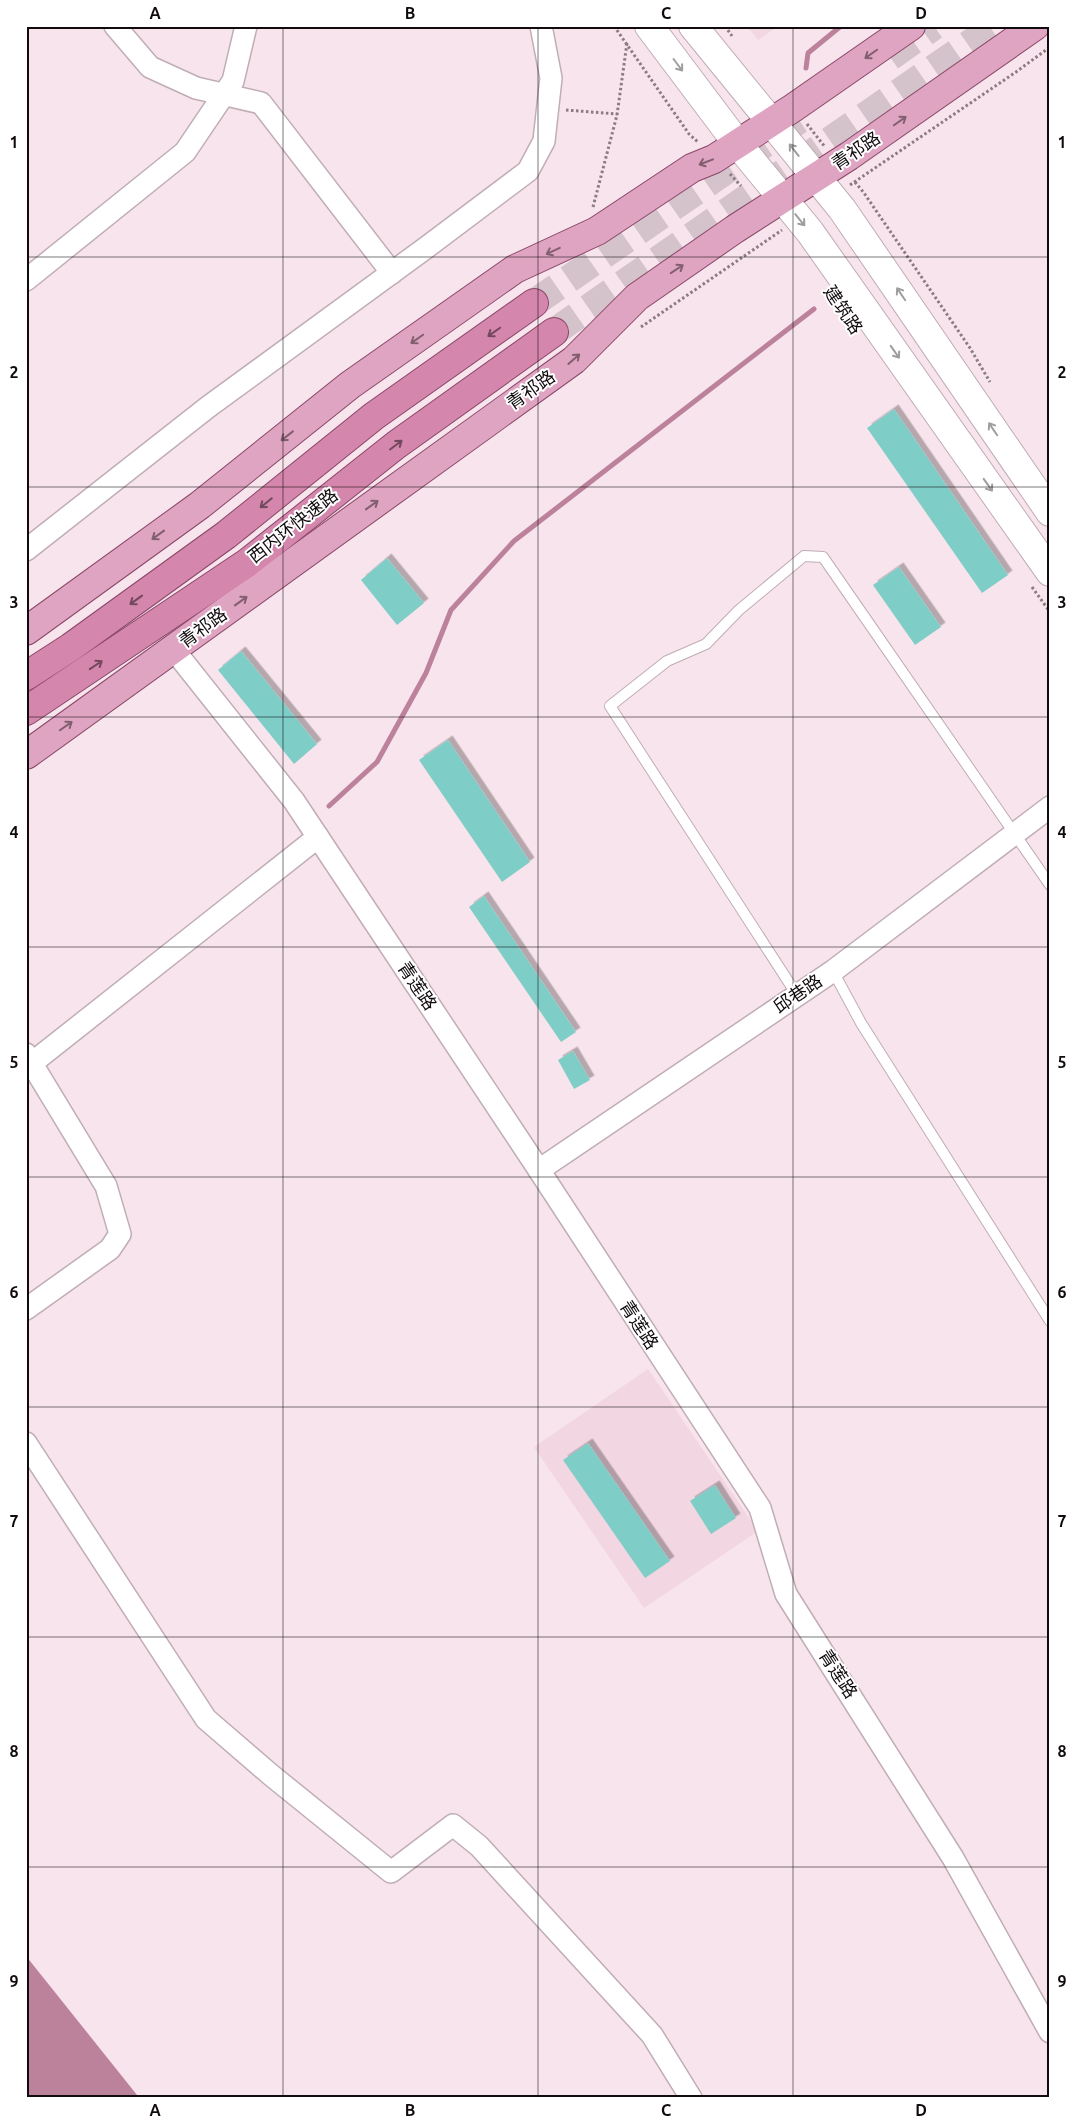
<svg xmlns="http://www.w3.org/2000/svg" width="1076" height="2124" viewBox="0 0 1076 2124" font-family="Ubuntu,'Noto Sans SC',sans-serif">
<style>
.built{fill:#f2d6e2}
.water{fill:#bc829c}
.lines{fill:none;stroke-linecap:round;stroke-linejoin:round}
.stream{stroke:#bc829c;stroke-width:5}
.building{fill:#7fcdc7;filter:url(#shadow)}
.trunk-tunnel{stroke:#d5c3cb;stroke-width:28;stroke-dasharray:28 14;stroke-linecap:butt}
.service-casing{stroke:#c0adb5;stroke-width:12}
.minor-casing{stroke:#c0adb5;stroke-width:24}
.secondary-casing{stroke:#c0adb5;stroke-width:30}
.primary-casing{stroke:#894767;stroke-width:30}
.trunk-casing{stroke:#894767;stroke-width:30}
.path{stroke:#8a7d82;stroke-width:3;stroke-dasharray:2.5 2.5;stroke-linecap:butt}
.service{stroke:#fff;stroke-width:10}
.minor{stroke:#fff;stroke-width:21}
.secondary{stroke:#fff;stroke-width:28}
.primary{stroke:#dfa4c1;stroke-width:28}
.trunk{stroke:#d486ac;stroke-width:28}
.oneway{stroke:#825f70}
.oneway2{stroke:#a09d9f}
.oneway3{stroke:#72485d}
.grid{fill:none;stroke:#110b0e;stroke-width:1;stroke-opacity:0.55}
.labels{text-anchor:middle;stroke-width:4;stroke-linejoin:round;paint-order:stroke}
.street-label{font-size:18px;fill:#110b0e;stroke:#fff}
.neatline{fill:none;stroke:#110b0e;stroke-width:2}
.grid-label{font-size:16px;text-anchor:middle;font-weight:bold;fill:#110b0e}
</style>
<defs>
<filter id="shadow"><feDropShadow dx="4.5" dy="-4.5" stdDeviation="0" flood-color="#0004"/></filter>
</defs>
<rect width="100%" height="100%" fill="#f8e4ec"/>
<g class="built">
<polygon points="747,26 778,26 758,40"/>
<polygon points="648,1369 758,1531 644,1608 534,1447"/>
</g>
<polygon class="water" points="26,1956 137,2095 138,2098 26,2098"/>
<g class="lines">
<g class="stream">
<polyline points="806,68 808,53 841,26"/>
<polyline points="329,806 377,762 426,673 451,610 514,541 814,309"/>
</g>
</g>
<g class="building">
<polygon points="894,409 1008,575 982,593 867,428"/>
<polygon points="387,558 424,603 397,625 361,580"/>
<polygon points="899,567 941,627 915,645 873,585"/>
<polygon points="241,651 317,744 294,764 218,670"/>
<polygon points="448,740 530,862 502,882 419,760"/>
<polygon points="484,896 576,1032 561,1042 469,907"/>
<polygon points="573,1051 590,1080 574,1089 558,1060"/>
<polygon points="588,1443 670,1561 645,1578 563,1460"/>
<polygon points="715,1485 736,1518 711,1534 690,1501"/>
</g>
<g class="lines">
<g class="trunk-tunnel">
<polyline points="890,57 934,26"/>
<polyline points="534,303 799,120"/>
<polyline points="554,332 995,26"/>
</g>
<g class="service-casing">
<g id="service">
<polyline points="833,971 861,1023 1050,1321"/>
<polyline points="797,995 610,706 667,661 706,644 739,610 804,556 823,557 1050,885"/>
</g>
</g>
<g class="minor-casing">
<g id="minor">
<polyline points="115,26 150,67 196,88 261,103 392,273"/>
<polyline points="26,280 185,152 233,81 246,26"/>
<polyline points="26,550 208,407 427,247 528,171 544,141 551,78 541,26"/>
<polyline points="174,650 294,801 539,1170 760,1508 786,1594 953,1858 1050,2032"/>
<polyline points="26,1054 106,1186 120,1234 110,1249 26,1309"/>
<polyline points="32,1063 318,837"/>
<polyline points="539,1170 833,971 1050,807"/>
<polyline points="26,1443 206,1719 271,1775 391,1872 453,1825 479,1846 652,2035 691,2098"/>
</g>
</g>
<g class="secondary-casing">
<g id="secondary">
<polyline points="649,26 737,143 810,232 1050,572"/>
<polyline points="693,26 842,209 1050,512"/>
</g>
</g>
<g class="primary-casing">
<g id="primary">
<polyline points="26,631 200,505 350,385 515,269 597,231 692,168 714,159 793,108 911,26"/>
<polyline points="26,755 574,360 637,297 735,229 849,156 1035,26"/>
</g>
</g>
<g class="trunk-casing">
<g id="trunk">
<polyline points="26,676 71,647 226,535 374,416 534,303"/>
<polyline points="26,711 247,563 396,445 554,332"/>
</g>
</g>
<g class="path">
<polyline points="614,26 689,134 699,143"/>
<polyline points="725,26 732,36"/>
<polyline points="566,110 617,114"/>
<polyline points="807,124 825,147"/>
<polyline points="730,174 741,186"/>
<polyline points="855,182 864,193 970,348 990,382"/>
<polyline points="850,185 1016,72 1050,47"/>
<polyline points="593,207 617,115 627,43"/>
<polyline points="641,327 782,230"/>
<polyline points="1032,587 1050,612"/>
</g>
<use href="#service" class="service"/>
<use href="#minor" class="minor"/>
<use href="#secondary" class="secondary"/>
<use href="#primary" class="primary"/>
<use href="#trunk" class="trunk"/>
</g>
<defs><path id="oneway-shaft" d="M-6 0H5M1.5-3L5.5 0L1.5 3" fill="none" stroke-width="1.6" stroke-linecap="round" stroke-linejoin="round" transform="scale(1.25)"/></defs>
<g class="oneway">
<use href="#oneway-shaft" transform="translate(871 54) rotate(145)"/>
<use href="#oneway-shaft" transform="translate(900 121) rotate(-35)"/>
<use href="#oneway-shaft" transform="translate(706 162) rotate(159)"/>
<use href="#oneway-shaft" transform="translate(553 251) rotate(155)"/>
<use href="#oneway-shaft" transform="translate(677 269) rotate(-34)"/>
<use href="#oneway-shaft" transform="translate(417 339) rotate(145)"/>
<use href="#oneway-shaft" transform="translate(574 359) rotate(-41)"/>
<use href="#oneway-shaft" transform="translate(287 436) rotate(142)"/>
<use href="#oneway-shaft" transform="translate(372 505) rotate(-36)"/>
<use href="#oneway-shaft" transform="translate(158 535) rotate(144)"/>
<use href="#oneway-shaft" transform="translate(241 601) rotate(-36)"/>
<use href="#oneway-shaft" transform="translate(66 726) rotate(-35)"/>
</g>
<g class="oneway2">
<use href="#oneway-shaft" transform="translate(678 65) rotate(53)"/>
<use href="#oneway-shaft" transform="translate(794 150) rotate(-128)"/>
<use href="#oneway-shaft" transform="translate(800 220) rotate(51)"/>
<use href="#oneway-shaft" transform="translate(901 294) rotate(-124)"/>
<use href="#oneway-shaft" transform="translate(895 352) rotate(55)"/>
<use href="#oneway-shaft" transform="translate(993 429) rotate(-124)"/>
<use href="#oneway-shaft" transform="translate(988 485) rotate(55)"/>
</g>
<g class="oneway3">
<use href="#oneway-shaft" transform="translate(494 332) rotate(145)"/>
<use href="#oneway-shaft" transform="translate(396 445) rotate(-37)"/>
<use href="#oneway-shaft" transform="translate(266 503) rotate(141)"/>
<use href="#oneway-shaft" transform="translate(136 600) rotate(144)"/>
<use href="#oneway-shaft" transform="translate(96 665) rotate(-34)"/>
</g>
<path class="grid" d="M283 26V2098M538 26V2098M793 26V2098M26 257H1050M26 487H1050M26 717H1050M26 947H1050M26 1177H1050M26 1407H1050M26 1637H1050M26 1867H1050"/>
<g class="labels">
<g class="street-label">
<text transform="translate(856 151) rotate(-34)" y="6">青祁路</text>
<text transform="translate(843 310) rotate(56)" y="6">建筑路</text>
<text transform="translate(531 390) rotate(-35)" y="6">青祁路</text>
<text transform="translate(293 526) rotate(-38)" y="6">西内环快速路</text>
<text transform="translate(203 628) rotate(-36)" y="6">青祁路</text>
<text transform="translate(417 986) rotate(56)" y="6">青莲路</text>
<text transform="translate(798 994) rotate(-34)" y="6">邱巷路</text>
<text transform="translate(639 1325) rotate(57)" y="6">青莲路</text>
<text transform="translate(838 1674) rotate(57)" y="6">青莲路</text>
</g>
</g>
<rect width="1076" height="2124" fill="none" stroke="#ffffff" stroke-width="55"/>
<rect x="28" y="28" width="1020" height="2068" class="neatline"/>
<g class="grid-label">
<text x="155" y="19">A</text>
<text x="410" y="19">B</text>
<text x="666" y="19">C</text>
<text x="921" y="19">D</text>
<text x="14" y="148">1</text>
<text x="1062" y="148">1</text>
<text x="14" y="378">2</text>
<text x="1062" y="378">2</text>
<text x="14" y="608">3</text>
<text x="1062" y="608">3</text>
<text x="14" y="838">4</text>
<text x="1062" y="838">4</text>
<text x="14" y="1068">5</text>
<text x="1062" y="1068">5</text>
<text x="14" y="1298">6</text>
<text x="1062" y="1298">6</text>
<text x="14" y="1527">7</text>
<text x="1062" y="1527">7</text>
<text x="14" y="1757">8</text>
<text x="1062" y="1757">8</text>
<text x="14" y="1987">9</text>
<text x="1062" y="1987">9</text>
<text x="155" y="2116">A</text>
<text x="410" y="2116">B</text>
<text x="666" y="2116">C</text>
<text x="921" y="2116">D</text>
</g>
</svg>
